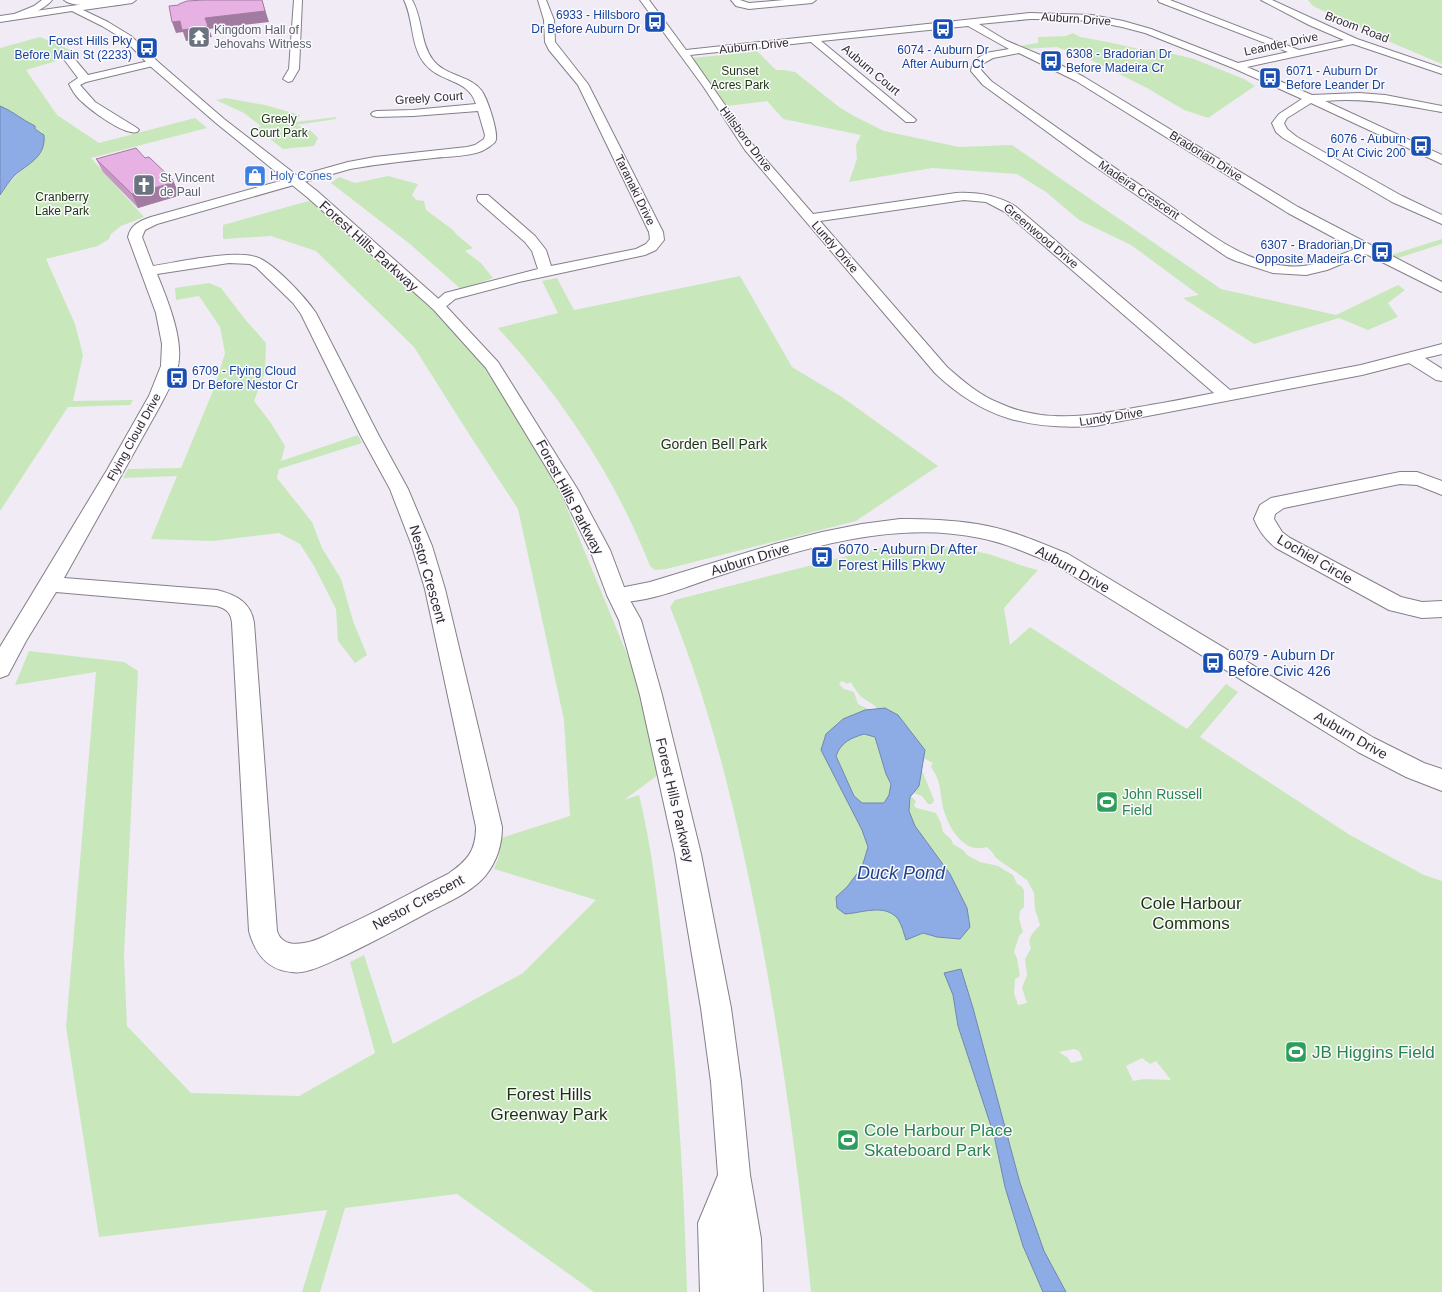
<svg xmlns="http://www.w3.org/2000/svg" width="1442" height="1292" viewBox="0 0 1442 1292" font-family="Helvetica,sans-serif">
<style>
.green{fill:#c8e8bc;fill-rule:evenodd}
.water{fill:#8dace6;stroke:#7186b0;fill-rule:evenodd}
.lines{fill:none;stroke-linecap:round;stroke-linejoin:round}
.minor-casing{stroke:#857f89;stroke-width:2}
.major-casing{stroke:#857f89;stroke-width:2}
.highway-casing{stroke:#857f89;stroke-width:2}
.minor{fill:#fff;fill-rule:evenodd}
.major{fill:#fff;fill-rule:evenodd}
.highway{fill:#fff;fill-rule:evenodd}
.wall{fill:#c898c4}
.shaded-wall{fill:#a27ca0}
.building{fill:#e8b1e4;stroke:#a27ca0}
.labels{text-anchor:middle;stroke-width:3;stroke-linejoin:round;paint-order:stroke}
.far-transit-label{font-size:12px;fill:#164399;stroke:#fcfafe;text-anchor:end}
.far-street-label{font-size:12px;fill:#2f2c31;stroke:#fcfafe}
.far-worship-label{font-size:12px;fill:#5b616d;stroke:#fcfafe;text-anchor:start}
.far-park-label{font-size:12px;fill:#19350d;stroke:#fcfafe}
.far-shop-label{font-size:12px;fill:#366cbe;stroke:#fcfafe;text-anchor:start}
.street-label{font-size:14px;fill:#2f2c31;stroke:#fcfafe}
.park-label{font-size:14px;fill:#19350d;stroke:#fcfafe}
.transit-label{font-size:14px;fill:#164399;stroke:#fcfafe;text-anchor:start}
.leisure-label{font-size:14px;fill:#27864d;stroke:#fcfafe;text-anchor:start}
.near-park-label{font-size:17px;fill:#19350d;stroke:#fcfafe}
.near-leisure-label{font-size:17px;fill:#27864d;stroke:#fcfafe;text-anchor:start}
.near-water-label{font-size:18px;font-style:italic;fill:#1f4186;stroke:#fcfafe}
</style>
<rect width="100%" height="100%" fill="#f1ebf6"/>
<g class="green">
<polygon points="1308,0 1442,0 1442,64 1390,42 1313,6"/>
<polygon points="1073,33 1080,37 1108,42 1139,49 1154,49 1194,59 1244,79 1255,86 1208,118 1184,110 1147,88 1085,57 1057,47 1024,49 1019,46 1038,43 1038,37 1066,36"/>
<path d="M40 37 80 54 26 70 57 115 99 143 195 118 207 128 91 158 144 217 121 226 111 234 109 239 98 246 46 259 75 324 83 355 73 401 133 400 130 405 68 407 0 511V195C11 179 26 166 41 153L42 132 35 129V126C22 120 13 111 0 106V48Z"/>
<polygon points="755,49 776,70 784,70 795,72 839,107 854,116 884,131 959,147 1012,145 1221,289 1336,315 1398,285 1405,290 1388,303 1398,317 1368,330 1339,318 1254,344 1183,298 1199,295 1131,245 1079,220 1046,192 1017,174 932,168 849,182 857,159 856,145 861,135 783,119 767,101 727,106 692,58 751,52"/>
<polygon points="226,98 265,105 300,115 296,122 336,117 336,119 296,125 310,130 318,138 314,146 283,149 256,128 261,126 244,113 216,100"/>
<polygon points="388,176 418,184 412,195 416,200 424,201 426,210 453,230 457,235 473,248 465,251 481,263 493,278 462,290 410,244 331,183 339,177 355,183"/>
<path d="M312 200 403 279 478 355 545 455 638 681 662 772 624 800 639 795C652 846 658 905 664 957 677 1068 684 1180 687 1292H594L457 1194 345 1208 320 1292H302L327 1210 99 1237 66 1027 96 672 15 685 29 651 124 662 138 671 124 955 127 1026 191 1093 299 1096 375 1053 350 962 364 955 393 1044 523 973 596 900 494 869 499 856 501 838 570 816 564 720 518 509 469 434 414 347 316 251 271 236 223 239V225Z"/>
<polygon points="1442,239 1442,244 1398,258 1391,255"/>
<path d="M740 276 792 367 842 397 938 466 856 521 666 569 655 570 650 566C615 477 562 398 498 328L558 313 542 281 557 278 574 310Z"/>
<polygon points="209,283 221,288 244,318 266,343 265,372 254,401 271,423 285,446 281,461 358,435 362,443 279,469 277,478 312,522 322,548 341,579 353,621 367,655 355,663 338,641 336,609 314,566 300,544 279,533 213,541 151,539 177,476 123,478 128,469 181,468 215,386 225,353 220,327 199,296 176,300 175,288"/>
<path d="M905 546C933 545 960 547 988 554 1005 559 1021 566 1038 570L1004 608 1010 645 1030 627 1187 729 1226 684 1238 692 1200 737 1350 835 1424 875 1442 881V1292H811C799 1172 782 1051 760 933 738 822 713 712 670 607L675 600 879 548ZM842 681 847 684 851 682 853 686 860 696 875 706 921 757 933 763 931 767C943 783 939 797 945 814 951 832 966 854 987 847L992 852 996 858 1027 880 1034 893 1035 909 1040 925C1034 932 1026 938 1031 948L1025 959 1027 975 1022 988 1027 1003 1018 1005 1014 993 1015 979 1020 976 1017 958 1014 952 1019 936 1023 932 1019 919 1020 911 1024 907V890L1021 886 1017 884 1013 875 998 866 980 862 967 855 963 850 953 844 951 839 943 832 941 823 936 813 917 808 914 806 916 801 910 795 913 793 922 796 928 804H932L934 800 921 768 872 711 858 704 854 692 844 689 839 684ZM1074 1049 1079 1051 1083 1060 1071 1063 1068 1058 1059 1052ZM1142 1058 1150 1064 1156 1061 1171 1080 1144 1079 1133 1081 1126 1066Z"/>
</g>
<g class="water">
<path d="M0 106C13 111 22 120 35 126V129L44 135C46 157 29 163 15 175 10 180 4 189 0 195Z"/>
<path d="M885 708 898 715 925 750 919 786 910 797 909 811 915 826 950 874 967 908 970 927 960 939 937 937 923 933 906 940C904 934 902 925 898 919 885 903 862 913 845 914L837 908 836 897 847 887 862 867 868 847 862 830 821 750 826 734 843 719 865 710ZM864 734 875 737 886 774 891 784 889 795 884 803H862L854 796 836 756C841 742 851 738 864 734Z"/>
<polygon points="961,969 973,1008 1020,1183 1044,1251 1066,1292 1043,1292 1023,1246 1005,1187 994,1135 958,1026 953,995 944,973"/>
</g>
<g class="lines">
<g class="minor-casing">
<g id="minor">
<polygon points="294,0 302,0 299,69 292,81 288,82 283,79 289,69"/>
<path d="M404 0H412C423 19 420 43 433 60 445 76 469 75 481 90 487 97 500 136 495 142 492 145 486 149 482 151 467 157 450 156 434 158 406 161 378 164 350 169L157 224 145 230 142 237 153 266C179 262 233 250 256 257 273 262 306 298 316 313L379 436 408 489 432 546 445 589 502 827C502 844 497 861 486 875 470 894 445 903 425 914 399 928 373 942 346 955 334 960 322 967 310 970 304 972 298 973 292 972 267 970 255 953 249 931L232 623C231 613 227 609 217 606L56 592 26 641 8 675 0 678V647L107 470 149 396 161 366 162 344 156 313 128 237C131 224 140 221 151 217L348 162 375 157 467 147 475 145 484 139 485 135 478 111 413 116 377 117 373 116 371 114 373 112 377 111 413 110 476 104C468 78 440 83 425 64 410 46 414 20 404 0ZM229 263 250 264 256 267 293 303 301 314 361 436 390 489 412 546 425 589 476 827C476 851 467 861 448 874 412 892 377 912 341 928 329 934 317 941 304 943 293 945 281 944 277 931L254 623C251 602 236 595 217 590L64 578 160 406C167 393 174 380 178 366 184 339 167 299 157 274Z"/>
<polygon points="538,0 546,0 554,20 555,42 588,84 663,232 664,240 656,250 645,255 519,282 455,299 443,309 438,311 433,309 430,306 445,293 538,269 532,251 525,242 478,201 477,198 478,195 488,195 535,236 546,250 551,266 636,249 646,244 650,239 649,232 578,85 549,50 545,42 544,20"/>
<path d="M640 0H649L686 50 1030 13 1092 15 1123 21 1151 29 1238 63 1288 52 1159 2 1158 0H1170L1299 50 1344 40 1309 25 1261 0H1272L1357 39 1442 68V74L1353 44 1247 67 1312 95 1359 93 1385 95 1442 106V112C1402 105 1365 97 1325 101L1442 155V164L1311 103 1287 118 1284 123 1287 129 1297 137 1402 196 1442 215V224L1392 202 1283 138 1276 132 1272 123 1279 114 1302 99 1233 68 1145 33 1122 27 1092 21 1055 19H1030L979 24 1007 41 1045 57 1084 77 1298 207 1442 282V292L1366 254 1327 270 1306 275 1273 273 1236 261 1227 257 1087 161 983 85 971 71 973 61 986 53 1009 49 968 26 821 41 914 118 916 120 914 122H906L811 42 690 55 753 145 813 214 956 193C977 192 996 195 1015 206L1230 390 1361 365 1442 344V354L1425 358 1442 369V381L1436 380 1409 363 1362 375 1095 426C1030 430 983 419 935 373L745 150 703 86ZM1019 53 1076 81 1288 213 1355 249C1332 258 1311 269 1286 266 1239 261 1199 226 1162 200 1104 161 1047 121 991 81L981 70 982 64 993 58ZM964 200 986 202 1005 212 1214 393C1189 398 1164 403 1139 407 1092 416 1044 424 999 403 979 395 963 381 947 367L820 221Z"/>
<polygon points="731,0 740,0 749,3 784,0 816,0 812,3 749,9 736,6"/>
<path d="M68 55 72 56 88 75 153 60 157 61 158 63 157 65 86 82 80 85 95 102 137 128 139 130 137 132C124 136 89 109 79 99 75 95 72 90 69 84L78 78 63 58Z"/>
<path d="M1400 472H1417L1442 481V495L1417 485 1400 484 1284 508 1275 514 1274 519 1282 532 1290 538 1401 597 1422 602 1442 601V617L1422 618 1389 610 1276 548C1266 540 1259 531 1254 519L1260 505 1271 498Z"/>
<path d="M900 519C926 519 952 520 977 524 1009 529 1039 542 1068 554L1374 738 1424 763 1442 769V791L1406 777 1358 752 1054 564C1029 554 1006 543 980 538 891 519 799 550 715 577 689 586 635 608 610 600L607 595 610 590 650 582 775 544 822 532 862 524Z"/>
</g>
</g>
<g class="major-casing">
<polygon id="major" points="113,0 136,0 132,3 83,10 108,22 131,36 157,61 224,119 317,191 443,303 498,362 578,490 610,550 627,595 641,620 662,695 701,854 731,1008 741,1082 750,1175 761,1239 763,1292 700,1292 698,1223 718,1175 711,1082 701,1008 675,854 640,695 619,620 607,595 590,550 560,490 486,368 433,309 307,197 216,123 149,65 125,40 102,26 72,11 0,22 0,16"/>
</g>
<g class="highway-casing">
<g id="highway">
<path d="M42 0H52C46 8 22 21 12 19L10 17 12 15 34 6Z"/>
<path d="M64 0H123L125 2 120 5C108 5 72 8 64 0Z"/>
</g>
</g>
<use href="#minor" class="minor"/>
<use href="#major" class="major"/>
<use href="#highway" class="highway"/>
</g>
<polygon class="wall" points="96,159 179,194 177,194 178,196 138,208 103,172"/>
<g class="shaded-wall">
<polygon points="262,0 269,22 209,29 212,37 186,41 183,32 176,33 172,22 205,18"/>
<polygon points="173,180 179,194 177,194 178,196 138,208 132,194"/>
</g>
<g class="building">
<polygon points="204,0 262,0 265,11 205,18 208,26 182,30 180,21 172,22 169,6 179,5 179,4 187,1"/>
<polygon points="136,148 145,158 149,157 173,180 170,181 172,183 132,194 96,159"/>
</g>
<defs>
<g id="bus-square" transform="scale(1.15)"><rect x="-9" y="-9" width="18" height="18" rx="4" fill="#1a4fb4" stroke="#fcfafe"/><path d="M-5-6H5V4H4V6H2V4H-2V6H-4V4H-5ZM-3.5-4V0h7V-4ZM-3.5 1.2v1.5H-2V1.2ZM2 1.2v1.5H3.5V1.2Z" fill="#fff"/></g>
<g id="temple-square" transform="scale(1.15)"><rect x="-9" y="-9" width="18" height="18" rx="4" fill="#6b7280" stroke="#fcfafe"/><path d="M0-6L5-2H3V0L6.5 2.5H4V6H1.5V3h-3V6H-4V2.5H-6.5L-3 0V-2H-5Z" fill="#fff"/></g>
<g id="shop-square" transform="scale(1.15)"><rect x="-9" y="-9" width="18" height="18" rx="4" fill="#3f7fe0" stroke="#fcfafe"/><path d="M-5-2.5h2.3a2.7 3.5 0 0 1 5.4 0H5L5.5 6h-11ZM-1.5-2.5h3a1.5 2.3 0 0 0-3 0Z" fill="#fff"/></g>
<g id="church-square" transform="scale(1.15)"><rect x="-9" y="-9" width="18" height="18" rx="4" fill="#6b7280" stroke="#fcfafe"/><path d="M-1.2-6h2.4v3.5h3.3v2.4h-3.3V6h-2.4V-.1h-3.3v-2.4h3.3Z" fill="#fff"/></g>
<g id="stadium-square" transform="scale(1.15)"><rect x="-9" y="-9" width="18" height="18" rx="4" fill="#2e9e5b" stroke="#fcfafe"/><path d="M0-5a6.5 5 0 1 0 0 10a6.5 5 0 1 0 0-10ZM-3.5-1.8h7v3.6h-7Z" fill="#fff"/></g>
</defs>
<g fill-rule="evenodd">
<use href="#bus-square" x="655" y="22"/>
<use href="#bus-square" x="943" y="29"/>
<use href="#temple-square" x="199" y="37"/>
<use href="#bus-square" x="147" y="48"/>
<use href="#bus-square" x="1051" y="61"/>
<use href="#bus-square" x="1270" y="78"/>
<use href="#bus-square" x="1421" y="146"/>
<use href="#shop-square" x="255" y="176"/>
<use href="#church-square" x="144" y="185"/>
<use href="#bus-square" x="1382" y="252"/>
<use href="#bus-square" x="177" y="378"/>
<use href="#bus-square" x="822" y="557"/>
<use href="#bus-square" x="1213" y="663"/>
<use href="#stadium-square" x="1107" y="802"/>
<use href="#stadium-square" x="1296" y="1052"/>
<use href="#stadium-square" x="848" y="1140"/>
</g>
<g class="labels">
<g class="far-transit-label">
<text x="640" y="19">6933 - Hillsboro<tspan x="640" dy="14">Dr Before Auburn Dr</tspan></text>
<text x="132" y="45">Forest Hills Pky<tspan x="132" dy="14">Before Main St (2233)</tspan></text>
<text x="943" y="54" text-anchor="middle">6074 - Auburn Dr<tspan x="943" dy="14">After Auburn Ct</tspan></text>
<text x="1066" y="58" text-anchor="start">6308 - Bradorian Dr<tspan x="1066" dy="14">Before Madeira Cr</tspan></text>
<text x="1286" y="75" text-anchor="start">6071 - Auburn Dr<tspan x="1286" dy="14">Before Leander Dr</tspan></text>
<text x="1406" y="143">6076 - Auburn<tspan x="1406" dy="14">Dr At Civic 200</tspan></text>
<text x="1366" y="249">6307 - Bradorian Dr<tspan x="1366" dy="14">Opposite Madeira Cr</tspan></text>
<text x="192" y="375" text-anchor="start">6709 - Flying Cloud<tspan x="192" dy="14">Dr Before Nestor Cr</tspan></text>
</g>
<g class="far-street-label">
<text transform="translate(1076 19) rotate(4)" y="4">Auburn Drive</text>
<text transform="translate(1357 27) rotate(21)" y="4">Broom Road</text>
<text transform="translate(1281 44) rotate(-12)" y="4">Leander Drive</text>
<text transform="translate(754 46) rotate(-6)" y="4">Auburn Drive</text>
<text transform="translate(871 70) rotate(40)" y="4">Auburn Court</text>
<text transform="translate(429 98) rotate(-4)" y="4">Greely Court</text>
<text transform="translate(746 139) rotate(53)" y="4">Hillsboro Drive</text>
<text transform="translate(1206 156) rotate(32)" y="4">Bradorian Drive</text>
<text transform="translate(635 190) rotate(64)" y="4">Taranaki Drive</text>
<text transform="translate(1139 190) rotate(34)" y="4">Madeira Crescent</text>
<text transform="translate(1041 236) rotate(40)" y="4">Greenwood Drive</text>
<text transform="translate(835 247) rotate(49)" y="4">Lundy Drive</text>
<text transform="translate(1111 417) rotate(-9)" y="4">Lundy Drive</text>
<text transform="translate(134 437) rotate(-61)" y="4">Flying Cloud Drive</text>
</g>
<g class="far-worship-label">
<text x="214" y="34">Kingdom Hall of<tspan x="214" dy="14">Jehovahs Witness</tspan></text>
<text x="160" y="182">St Vincent<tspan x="160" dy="14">de Paul</tspan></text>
</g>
<g class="far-park-label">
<text x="740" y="75">Sunset<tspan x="740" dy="14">Acres Park</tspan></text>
<text x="279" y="123">Greely<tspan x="279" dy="14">Court Park</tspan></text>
<text x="62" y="201">Cranberry<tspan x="62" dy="14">Lake Park</tspan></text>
</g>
<g class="far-shop-label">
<text x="270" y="180">Holy Cones</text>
</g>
<g class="street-label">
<text transform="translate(369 246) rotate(42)" y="5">Forest Hills Parkway</text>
<text transform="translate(570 497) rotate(62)" y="5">Forest Hills Parkway</text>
<text transform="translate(750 559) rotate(-17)" y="5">Auburn Drive</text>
<text transform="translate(1315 559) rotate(30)" y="5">Lochiel Circle</text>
<text transform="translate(1073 569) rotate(29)" y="5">Auburn Drive</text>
<text transform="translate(428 574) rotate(74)" y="5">Nestor Crescent</text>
<text transform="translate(1351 735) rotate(30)" y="5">Auburn Drive</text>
<text transform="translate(675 800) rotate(77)" y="5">Forest Hills Parkway</text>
<text transform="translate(418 902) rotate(-28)" y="5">Nestor Crescent</text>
</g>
<g class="park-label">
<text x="714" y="449">Gorden Bell Park</text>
</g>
<g class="transit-label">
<text x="838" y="554">6070 - Auburn Dr After<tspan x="838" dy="16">Forest Hills Pkwy</tspan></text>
<text x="1228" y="660">6079 - Auburn Dr<tspan x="1228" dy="16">Before Civic 426</tspan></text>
</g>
<g class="leisure-label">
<text x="1122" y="799">John Russell<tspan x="1122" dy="16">Field</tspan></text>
</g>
<g class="near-park-label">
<text x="1191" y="909">Cole Harbour<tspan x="1191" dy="20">Commons</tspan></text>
<text x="549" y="1100">Forest Hills<tspan x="549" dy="20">Greenway Park</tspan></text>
</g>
<g class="near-leisure-label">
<text x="1312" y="1058">JB Higgins Field</text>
<text x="864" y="1136">Cole Harbour Place<tspan x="864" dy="20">Skateboard Park</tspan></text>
</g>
<g class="near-water-label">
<text x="901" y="879">Duck Pond</text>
</g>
</g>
</svg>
